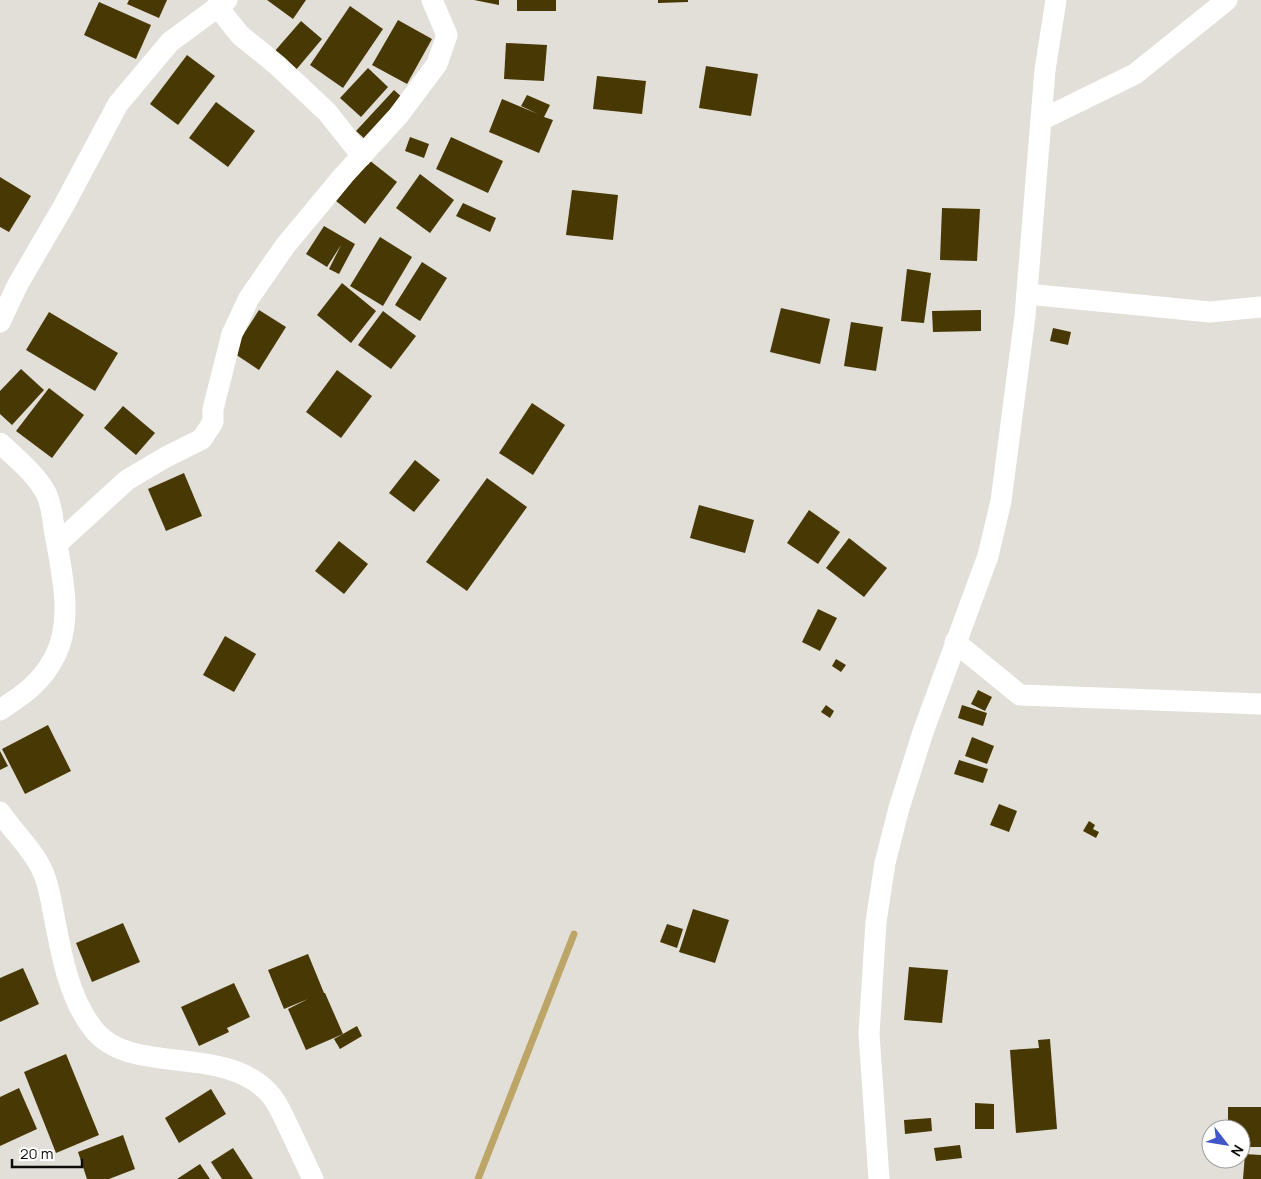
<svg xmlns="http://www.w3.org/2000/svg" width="1261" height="1179" viewBox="0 0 1261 1179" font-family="Manrope,sans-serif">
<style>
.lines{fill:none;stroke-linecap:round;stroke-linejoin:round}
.stream{stroke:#bca566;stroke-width:7}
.building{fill:#483803}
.minor{stroke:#fff;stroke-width:21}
</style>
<rect width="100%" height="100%" fill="#e2dfd8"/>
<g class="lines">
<polyline class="stream" points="478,1179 574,934"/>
</g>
<g class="building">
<polygon points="129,0 167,0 159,18 127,4"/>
<polygon points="267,0 306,0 293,19"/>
<polygon points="474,0 499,0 499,5"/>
<rect x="517" y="0" width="39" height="11"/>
<polygon points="658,0 688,0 688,2 658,3"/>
<polygon points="99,2 151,25 136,59 84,35"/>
<polygon points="350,6 383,29 343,88 310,65"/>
<polygon points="398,20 432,39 407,84 372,65"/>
<polygon points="301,21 322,39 295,71 274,52"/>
<polygon points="506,43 547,45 544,81 504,79"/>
<polygon points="187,55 215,76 178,125 150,104"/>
<polygon points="706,66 758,74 751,116 699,108"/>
<polygon points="368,68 388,87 361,117 340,98"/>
<polygon points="597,76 646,81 642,114 593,109"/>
<polygon points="394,90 404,99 366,140 356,131"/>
<polygon points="527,95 550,105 544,117 553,120 539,153 489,132 502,99 538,114 521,106"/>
<polygon points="216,102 255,131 228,167 189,138"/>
<polygon points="410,137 429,144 424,158 405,151"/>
<polygon points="451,137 503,161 488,193 436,169"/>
<polygon points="369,160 397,182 365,224 336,201"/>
<polygon points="420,174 454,200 430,233 396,208"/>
<polygon points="0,177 31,196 9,232 0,227"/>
<polygon points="572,190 618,195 613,240 566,235"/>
<polygon points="463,203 496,218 490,232 456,216"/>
<polygon points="942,208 980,209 977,261 940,260"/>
<polygon points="324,226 355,244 339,274 329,269 341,245 327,267 306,254"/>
<polygon points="380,237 412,257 383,306 350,286"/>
<polygon points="422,262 447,278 420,321 395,305"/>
<polygon points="907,269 931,273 924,323 901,321"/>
<polygon points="342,283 376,311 351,343 317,315"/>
<polygon points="781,308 830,319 820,364 770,352"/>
<polygon points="259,310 286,327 259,370 232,352"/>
<polygon points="981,310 981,331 933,332 932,311"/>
<polygon points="383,311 416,336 391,369 358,345"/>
<polygon points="49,312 118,353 95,391 26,350"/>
<polygon points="851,322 883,327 876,371 844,366"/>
<polygon points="1053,328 1071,332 1068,345 1050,341"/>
<polygon points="21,369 44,390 12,425 0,414 0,391"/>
<polygon points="337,370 372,396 341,438 306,412"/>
<polygon points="49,388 84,415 52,458 16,431"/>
<polygon points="532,403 565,425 533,475 499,453"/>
<polygon points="123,406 155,433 136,455 104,428"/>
<polygon points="415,460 440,480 414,512 389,493"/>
<polygon points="184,473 202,516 166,531 148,489"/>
<polygon points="487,478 527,507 467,591 426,562"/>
<polygon points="699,505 754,520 745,553 690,538"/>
<polygon points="809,510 840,532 818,564 787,543"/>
<polygon points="849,538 887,568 864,597 826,568"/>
<polygon points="339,541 368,564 344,594 315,571"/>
<polygon points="818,609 837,618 820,651 802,642"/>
<polygon points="225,636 256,654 234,692 203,675"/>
<polygon points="836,659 846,665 841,672 832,666"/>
<polygon points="978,690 992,697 985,711 971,704"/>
<polygon points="826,705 834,711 830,718 821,712"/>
<polygon points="962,705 987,713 983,726 958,718"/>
<polygon points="48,725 71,771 25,794 2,749"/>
<polygon points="972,737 994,746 987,764 965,756"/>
<polygon points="0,751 8,766 0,770"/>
<polygon points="959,760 988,769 983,783 954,774"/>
<polygon points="999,804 1017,811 1009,832 990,825"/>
<polygon points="1089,821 1095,825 1093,829 1099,832 1096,838 1083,831"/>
<polygon points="693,909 729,920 715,963 679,952"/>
<polygon points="123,923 140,962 92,982 76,943"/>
<polygon points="667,924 683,929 677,948 660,942"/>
<polygon points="308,954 324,993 325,993 343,1034 306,1050 288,1009 308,999 284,1009 268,970"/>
<polygon points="909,967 948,970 942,1023 904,1020"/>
<polygon points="23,968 39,1004 0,1022 0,978"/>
<polygon points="234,983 250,1017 227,1028 229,1032 199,1046 181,1007"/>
<polygon points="357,1026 362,1036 340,1049 334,1039"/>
<polygon points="1050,1039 1057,1129 1016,1133 1010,1050 1039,1048 1038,1040"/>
<polygon points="66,1054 99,1135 56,1153 24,1072"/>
<polygon points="19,1088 37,1129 0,1146 0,1097"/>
<polygon points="211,1089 226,1114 179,1143 165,1118"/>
<polygon points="975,1103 994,1104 994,1129 975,1129"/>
<polygon points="1228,1107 1261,1107 1261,1147 1241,1147 1241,1129 1228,1129"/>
<polygon points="931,1118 932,1131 905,1134 904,1120"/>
<polygon points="123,1135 135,1169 109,1179 87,1179 78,1152"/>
<polygon points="960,1145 962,1158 936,1161 934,1148"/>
<polygon points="233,1148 253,1179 222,1179 211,1162"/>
<polygon points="1245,1154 1261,1155 1261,1179 1243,1179"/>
<polygon points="200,1164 210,1179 177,1179"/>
</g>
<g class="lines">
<g class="minor">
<polyline points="217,6 240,35 277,65 327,112 362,156"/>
<polyline points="1041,120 1135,74 1227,0"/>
<polyline points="1027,294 1210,312 1261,307"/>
<polyline points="0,322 18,284 63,207 118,104 170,42 227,0"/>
<path d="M0 443C17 459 35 473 46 493 52 505 53 522 55 534 62 573 74 622 54 658 41 683 23 695 0 710"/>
<polyline points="57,544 127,480 166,457 202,439 213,422 213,409 232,334 249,298 285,246 344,175 398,116 437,64 447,35 432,0"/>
<polyline points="955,642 1020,695 1261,704"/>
<path d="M0 812C14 833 36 852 45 877 50 891 52 906 55 921 62 958 70 1000 94 1030 131 1076 222 1044 268 1092 278 1102 283 1116 289 1128 297 1145 305 1162 313 1179"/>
<polyline points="879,1179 869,1034 876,922 885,863 899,808 923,732 988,556 1001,501 1025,316 1045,70 1056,0"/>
</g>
</g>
<g transform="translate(1226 1144) rotate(121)"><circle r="24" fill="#ffffff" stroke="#9e9e9d"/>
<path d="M0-4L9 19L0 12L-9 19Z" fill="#4056c9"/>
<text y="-8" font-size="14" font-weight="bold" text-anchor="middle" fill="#0d0c09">N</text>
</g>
<path d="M12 1159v8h70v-8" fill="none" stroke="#0d0c09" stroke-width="2.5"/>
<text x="20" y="1159" font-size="15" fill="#0d0c09" stroke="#ffffff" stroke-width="4" paint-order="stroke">20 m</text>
</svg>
